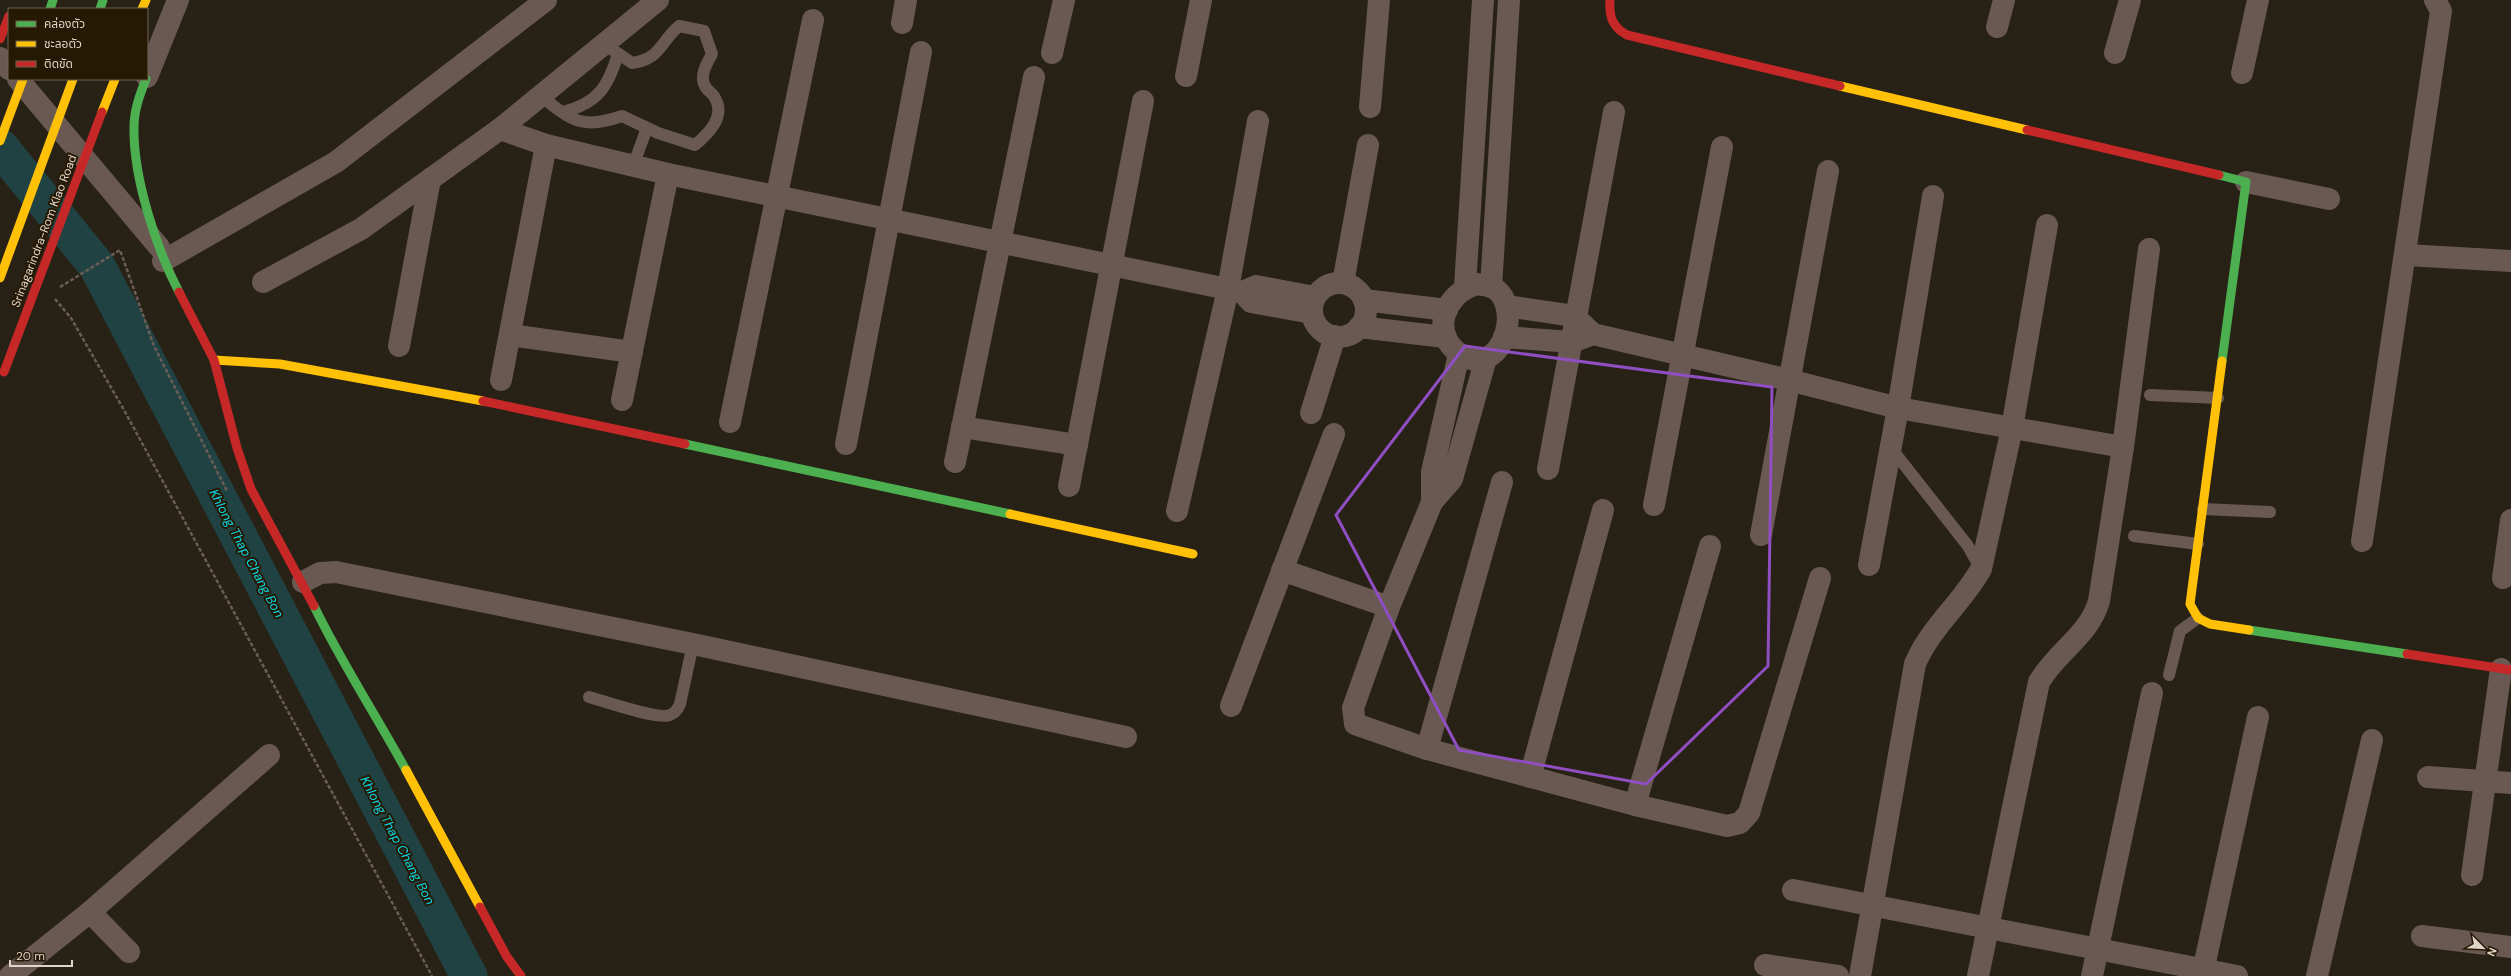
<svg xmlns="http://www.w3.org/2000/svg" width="2511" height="976" viewBox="0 0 2511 976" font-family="'DM Sans','Noto Sans Thai',sans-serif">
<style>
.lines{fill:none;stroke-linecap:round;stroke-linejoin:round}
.river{stroke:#214243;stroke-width:37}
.path{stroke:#695d56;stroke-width:2.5;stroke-dasharray:4 2;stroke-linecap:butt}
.lane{stroke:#695952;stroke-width:12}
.street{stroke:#695952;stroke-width:22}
.fast{stroke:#4caf50;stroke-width:9}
.slow{stroke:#ffc107;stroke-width:9}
.jam{stroke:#c62828;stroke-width:9}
.slow-bridge{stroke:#ffc107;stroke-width:9}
.jam-bridge{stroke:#c62828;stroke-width:9}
.marked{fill:none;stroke:#8f4ec1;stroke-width:3;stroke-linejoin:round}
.labels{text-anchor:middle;stroke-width:4;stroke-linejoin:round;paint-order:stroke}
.street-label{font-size:12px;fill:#dfd5c9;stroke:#261904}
.water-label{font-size:13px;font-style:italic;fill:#0ad8e6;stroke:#261904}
</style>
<rect width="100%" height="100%" fill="#282115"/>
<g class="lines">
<polyline class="river" points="0,147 97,266 469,976"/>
<g class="path">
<polyline points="60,287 120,250 154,346 227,491"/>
<polyline points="55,299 71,318 124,410 432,976"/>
</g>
<g class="lane">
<path d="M541 96C572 121 582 130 622 116L658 133 695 145C708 134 726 117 715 98 713 93 707 91 705 86 699 76 707 63 712 54L704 31 679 26C660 42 661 59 632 63L604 44"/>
<path d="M563 112C598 103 608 87 618 54"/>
<polyline points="633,166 647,128"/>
<polyline points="2150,395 2218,398"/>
<polyline points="1891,448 1968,546 1980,568"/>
<polyline points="2203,509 2270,512"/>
<polyline points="2134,536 2198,544"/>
<polyline points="2169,675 2180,631 2198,618"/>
<path d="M589 697C603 701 659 720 670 715 675 713 678 709 680 704L693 644"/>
</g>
<g class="street">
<polyline points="902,23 906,0"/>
<polyline points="1997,27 2004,0"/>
<polyline points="1052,53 1064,0"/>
<polyline points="2115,53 2130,0"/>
<polyline points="0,58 9,69"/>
<polyline points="2242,73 2258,0"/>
<polyline points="1186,76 1201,0"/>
<polyline points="147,77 178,0"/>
<polyline points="18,79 159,247"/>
<polyline points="1370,107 1379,0"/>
<polyline points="500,129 546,145 668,174 1242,292"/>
<polyline points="2246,182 2329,199"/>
<polyline points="2406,255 2511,261"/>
<polyline points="163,261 336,162 546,0"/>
<polyline points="263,282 361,229 500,129 658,0"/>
<polyline points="1343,283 1368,145"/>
<circle cx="1339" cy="310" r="27"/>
<path d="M1477 284C1481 285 1487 285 1492 287 1523 303 1505 372 1467 358 1458 354 1452 349 1447 340 1435 316 1454 290 1477 284Z"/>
<polyline points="1465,287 1483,0"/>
<polyline points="1491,287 1509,0"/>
<polyline points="1364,300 1447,310"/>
<polyline points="1312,313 1251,302 1242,292 1256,286 1315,297"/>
<polyline points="1359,327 1445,337"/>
<polyline points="1593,334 1789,380 1898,408 2123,447"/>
<polyline points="510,335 632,352"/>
<polyline points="1504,337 1572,342 1593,334 1574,316 1507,306"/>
<polyline points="399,346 430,179"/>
<polyline points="1459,354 1432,472 1432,502 1452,479 1486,358"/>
<polyline points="501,380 546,145"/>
<polyline points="622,400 668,174"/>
<polyline points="1311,413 1335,336"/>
<polyline points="730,422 813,20"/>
<polyline points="962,427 1077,445"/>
<polyline points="846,444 921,52"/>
<polyline points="955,462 1034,77"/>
<polyline points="1548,469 1614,112"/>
<polyline points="1069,486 1143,101"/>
<polyline points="1432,502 1389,607 1353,708 1355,724 1427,749 1635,805 1727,826 1740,823 1749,813 1820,578"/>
<polyline points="1654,505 1722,147"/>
<polyline points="1177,511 1228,289 1258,121"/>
<polyline points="1761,535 1828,171"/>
<polyline points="2362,541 2441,11 2435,0"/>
<polyline points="1869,565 1898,408 1933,196"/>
<polyline points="1282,570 1389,607"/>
<polyline points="2503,578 2511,520"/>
<polyline points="303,582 320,573 336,572 693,644 1126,737"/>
<polyline points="1231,706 1334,434"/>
<polyline points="1427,749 1502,482"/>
<polyline points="1530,777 1603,510"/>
<polyline points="2428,777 2511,783"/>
<polyline points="1635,805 1710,546"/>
<polyline points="2472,875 2501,669"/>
<polyline points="1793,890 2237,976"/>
<polyline points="90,912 129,952"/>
<polyline points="2422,936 2511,947"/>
<polyline points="1765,965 1838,976"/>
<polyline points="10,976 90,912 269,755"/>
<path d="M1860 976 1915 664C1930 628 1962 603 1981 569L2012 428 2047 225"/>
<path d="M1978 976 2039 682C2057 651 2089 636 2099 601L2123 447 2149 249"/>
<polyline points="2092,976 2152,693"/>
<polyline points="2202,976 2258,717"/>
<polyline points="2317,976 2372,740"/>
</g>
<g class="fast">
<polyline points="50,9 53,0"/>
<polyline points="100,9 103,0"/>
<path d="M146 79C140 94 134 110 134 127 133 177 156 248 179 292"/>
<polyline points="2219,175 2246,182 2222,361"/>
<polyline points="685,444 1010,514"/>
<path d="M314 606C341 662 376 715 406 770"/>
<polyline points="2249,630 2407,654"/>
</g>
<g class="slow">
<polyline points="142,9 146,0"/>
<polyline points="1840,86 2027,130"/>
<polyline points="102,112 115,79"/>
<polyline points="214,360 280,364 483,401"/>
<polyline points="2222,361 2190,604 2198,618 2210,624 2249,630"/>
<polyline points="1010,514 1193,554"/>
<polyline points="406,770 480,907"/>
</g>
<g class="jam">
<path d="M1610 0C1609 16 1612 27 1627 35L1840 86"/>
<polyline points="0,39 9,16"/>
<polyline points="2027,130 2219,175"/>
<polyline points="179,292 214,360 237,448 251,489 314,606"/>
<polyline points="483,401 685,444"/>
<polyline points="2407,654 2511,670"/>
<polyline points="480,907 507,957 521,976"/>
</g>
<g class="slow-bridge">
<polyline points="0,141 23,79"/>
<polyline points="0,278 73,79"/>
</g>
<polyline class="jam-bridge" points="4,372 102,112"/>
</g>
<path class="marked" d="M1465 346 1772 387 1768 666 1646 784 1459 750 1336 515Z"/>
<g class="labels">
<g class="street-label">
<text transform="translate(44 231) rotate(-69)" y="4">Srinagarindra-Rom Klao Road</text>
</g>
<g class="water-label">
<text transform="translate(247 553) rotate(62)" y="5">Khlong Thap Chang Bon</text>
<text transform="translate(398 840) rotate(62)" y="5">Khlong Thap Chang Bon</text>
</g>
</g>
<rect x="8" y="8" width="140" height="72" fill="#261904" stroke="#706453"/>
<rect x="16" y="21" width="20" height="6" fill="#4caf50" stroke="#706453"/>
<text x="44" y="28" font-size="12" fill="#dfd5c9">คล่องตัว</text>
<rect x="16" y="41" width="20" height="6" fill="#ffc107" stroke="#706453"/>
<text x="44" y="48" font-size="12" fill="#dfd5c9">ชะลอตัว</text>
<rect x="16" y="61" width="20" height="6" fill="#c62828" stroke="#706453"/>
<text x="44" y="68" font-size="12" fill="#dfd5c9">ติดขัด</text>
<g transform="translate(2483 948) rotate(114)" stroke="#261904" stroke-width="3" paint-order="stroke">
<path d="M0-3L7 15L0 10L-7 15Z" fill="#dfd5c9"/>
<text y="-6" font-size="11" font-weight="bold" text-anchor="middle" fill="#dfd5c9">N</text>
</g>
<path d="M10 960v6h62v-6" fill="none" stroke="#dfd5c9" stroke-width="2"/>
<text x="16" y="960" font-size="12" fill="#dfd5c9" stroke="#261904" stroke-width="3" paint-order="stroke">20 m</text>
</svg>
